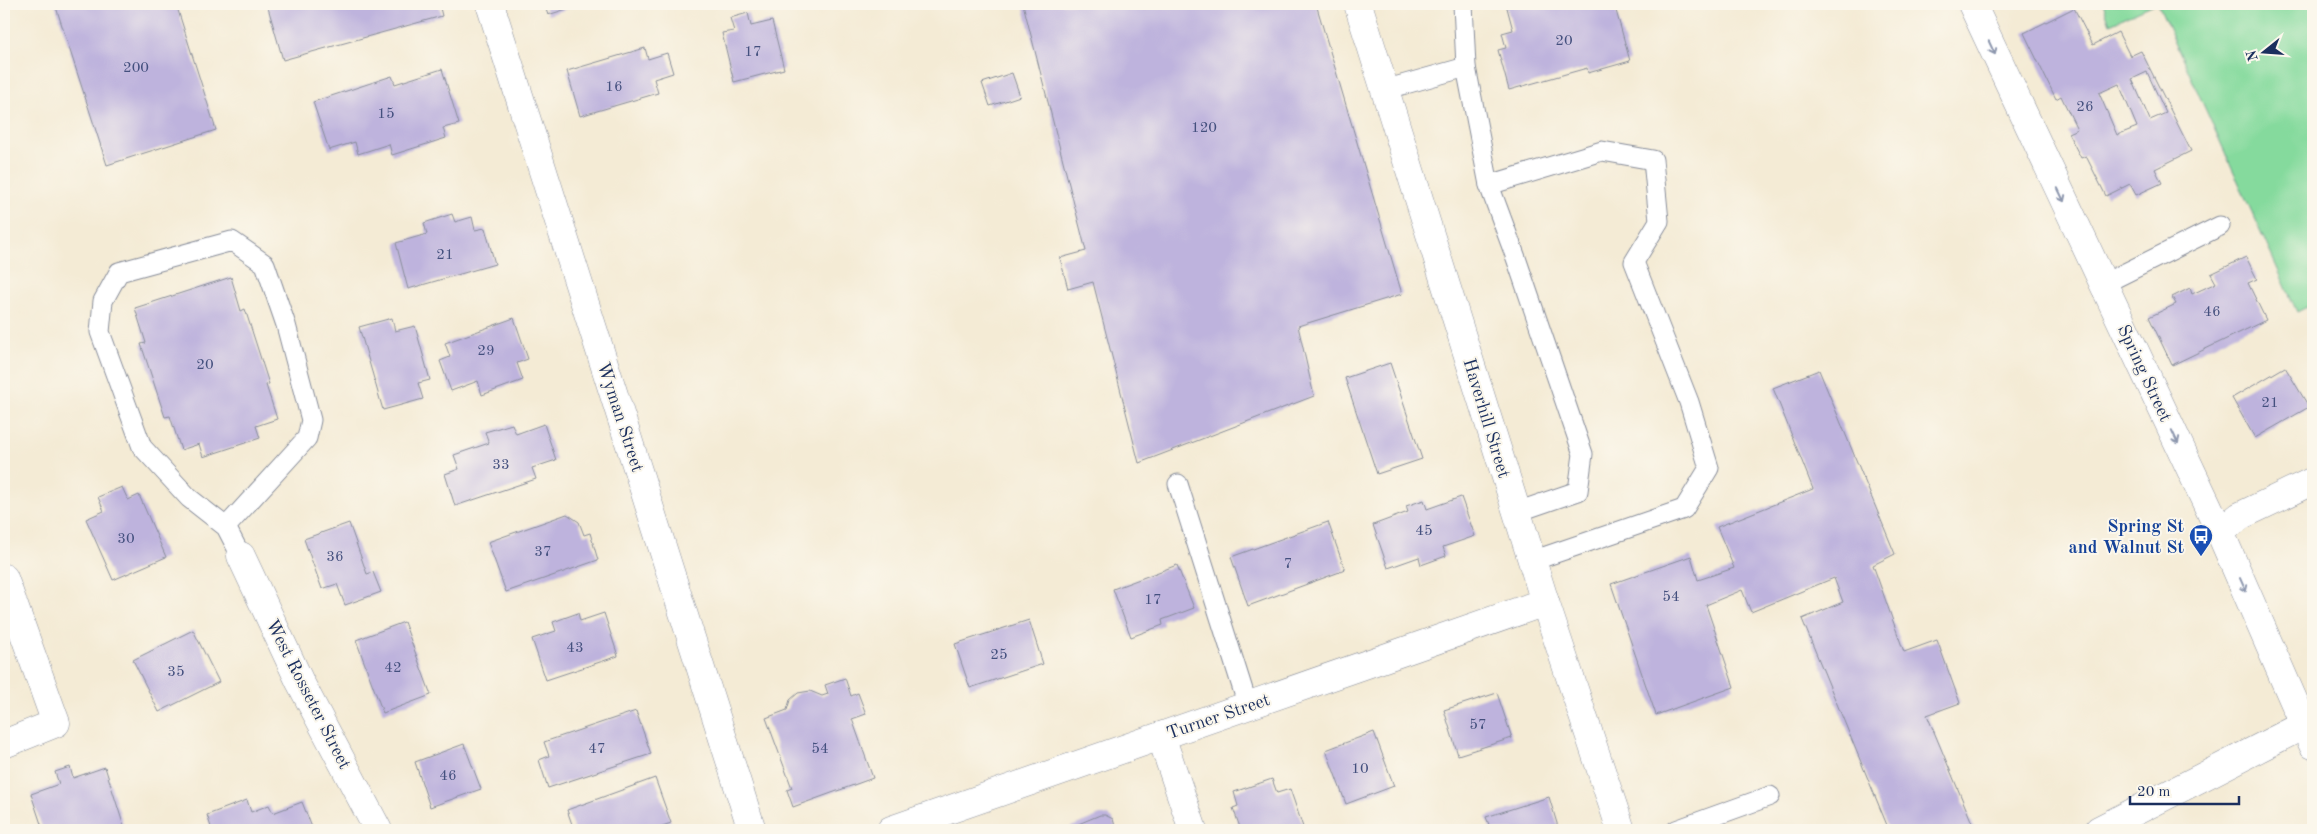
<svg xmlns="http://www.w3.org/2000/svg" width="2317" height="834" viewBox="0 0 2317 834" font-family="'Old Standard TT',serif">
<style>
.green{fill:#85da9d;stroke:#50847e}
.building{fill:#beb3dd;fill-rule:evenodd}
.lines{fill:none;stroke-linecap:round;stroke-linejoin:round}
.service-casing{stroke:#888d9a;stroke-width:21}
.minor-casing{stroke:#888d9a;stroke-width:29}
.tertiary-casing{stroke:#888d9a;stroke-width:29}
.service{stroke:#fff;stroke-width:19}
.minor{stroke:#fff;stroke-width:28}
.tertiary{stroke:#fff;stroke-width:28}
.oneway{stroke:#8d97ae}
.labels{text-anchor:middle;stroke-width:4;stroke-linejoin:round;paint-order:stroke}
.number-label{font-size:15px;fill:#44507e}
.street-label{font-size:18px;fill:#1b2f5e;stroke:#fbf7ec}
.transit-label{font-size:18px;font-weight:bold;fill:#164399;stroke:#fbf7ec;text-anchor:end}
</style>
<rect width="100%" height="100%" fill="#fbf7ec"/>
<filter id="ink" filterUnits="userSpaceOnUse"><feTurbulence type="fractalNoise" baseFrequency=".02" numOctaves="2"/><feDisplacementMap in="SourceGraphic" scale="10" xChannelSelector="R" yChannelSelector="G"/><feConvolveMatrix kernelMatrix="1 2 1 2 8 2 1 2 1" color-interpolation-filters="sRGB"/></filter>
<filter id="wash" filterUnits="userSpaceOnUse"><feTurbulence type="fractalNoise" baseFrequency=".0096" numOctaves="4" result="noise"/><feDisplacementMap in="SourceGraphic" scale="20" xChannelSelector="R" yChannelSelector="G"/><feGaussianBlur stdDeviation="1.12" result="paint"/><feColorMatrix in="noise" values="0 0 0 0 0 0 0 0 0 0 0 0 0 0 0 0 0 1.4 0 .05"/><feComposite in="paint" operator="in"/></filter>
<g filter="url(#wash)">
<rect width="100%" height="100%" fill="#f4ebd5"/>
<g class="green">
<polygon points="2103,4 2154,4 2110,24"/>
<polygon points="2158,4 2313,4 2313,304 2297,312"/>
</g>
<g id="blocks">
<g class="building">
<polygon points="55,4 176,4 216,130 107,165"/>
<polygon points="267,4 439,4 442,16 283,60"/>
<polygon points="544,4 582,4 548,15"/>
<polygon points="1023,4 1316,4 1402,294 1298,326 1314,396 1139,463 1093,282 1068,289 1060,258 1086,251"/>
<polygon points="1506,4 1609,4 1610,8 1615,7 1630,61 1588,73 1587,68 1509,90 1498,50 1506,48 1502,33 1513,30"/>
<path d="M2074 8 2093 45 2118 32 2130 56 2141 51 2191 151 2155 169 2162 183 2136 195 2130 184 2106 196 2086 156 2081 158 2068 133 2077 129 2061 96 2056 99 2024 33ZM2147 72 2166 113 2150 120 2132 79ZM2119 84 2137 127 2117 135 2099 93Z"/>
<polygon points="748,13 751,26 772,21 784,69 734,82 722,33 734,31 730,18"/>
<polygon points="645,48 648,59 667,53 673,73 654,79 658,93 580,116 567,71"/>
<polygon points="442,69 459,124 443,128 446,138 392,155 389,144 358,154 355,142 329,150 313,102 392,76 395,84"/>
<polygon points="1012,73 1020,96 990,106 982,83"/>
<polygon points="452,214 455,222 472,217 475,230 485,228 495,264 408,289 396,243 427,234 424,223"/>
<polygon points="2246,257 2257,279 2248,283 2266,320 2172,365 2149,317 2176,304 2172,297 2190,288 2192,294 2216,283 2211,274"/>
<polygon points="231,277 241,311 245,309 269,384 266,385 277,419 256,426 260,438 203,457 199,444 181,450 170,416 165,417 141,344 146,343 135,308"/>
<polygon points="392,318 395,331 415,326 430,380 418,383 423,399 383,410 359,327"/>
<polygon points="514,318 528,359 517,363 523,380 482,395 478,381 451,391 440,361 450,357 445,343"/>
<polygon points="1390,363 1422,459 1377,474 1345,378"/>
<polygon points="2285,367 2309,407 2255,438 2232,398"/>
<polygon points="1819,370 1895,554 1873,565 1904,652 1937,640 1960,703 1927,715 1975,830 1889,830 1802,619 1843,602 1834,578 1751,612 1742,590 1706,605 1734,687 1656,715 1611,584 1691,556 1698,580 1734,568 1717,527 1813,489 1773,388"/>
<polygon points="512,424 516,434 544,424 556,460 532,468 536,479 455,506 445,474 459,469 454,455 489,443 485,432"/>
<polygon points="122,487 128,500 139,495 166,557 113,580 86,519 104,511 98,497"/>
<polygon points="1461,497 1475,536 1443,547 1446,556 1421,565 1419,557 1388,568 1373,525 1408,512 1406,506 1424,500 1427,509"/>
<polygon points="567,514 579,522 584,535 590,533 598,560 506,592 488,542"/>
<polygon points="1328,522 1345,570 1248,606 1231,557"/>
<polygon points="349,523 367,574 373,572 381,592 345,605 337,584 322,589 304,539"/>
<polygon points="1177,565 1194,608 1162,620 1163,625 1131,637 1113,589"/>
<polygon points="578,613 580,621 604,613 618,656 546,680 532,639 556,631 553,622"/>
<polygon points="1029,620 1043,664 970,688 955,644"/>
<polygon points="404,622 431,695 383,713 356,640"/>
<polygon points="193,630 219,682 159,712 133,660"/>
<polygon points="845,678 851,696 858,693 866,714 852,719 873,778 793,807 787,790 792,788 766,718 787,710 790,700 798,693 810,691 822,696 828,694 825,685"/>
<polygon points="1497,693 1512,738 1458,755 1444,710"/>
<polygon points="636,711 651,754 548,788 539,760 549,756 544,742"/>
<polygon points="1374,732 1394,786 1346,804 1326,750"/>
<polygon points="464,744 481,789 430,807 415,762"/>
<polygon points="70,767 73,778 105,767 125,830 43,830 31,794 59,784 55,772"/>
<polygon points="655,778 671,823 651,830 574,830 567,810"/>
<polygon points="1272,779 1277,793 1290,789 1304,830 1241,830 1233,808 1238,806 1234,792"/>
<polygon points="1549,797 1559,830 1491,830 1486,817"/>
<polygon points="247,800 251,812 269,805 273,813 302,802 313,830 212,830 207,815"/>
<polygon points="1100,815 1105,815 1113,819 1116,830 1064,830"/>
</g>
</g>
</g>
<g filter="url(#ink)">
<use href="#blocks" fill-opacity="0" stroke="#888d9a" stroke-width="1"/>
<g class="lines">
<g class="service-casing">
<g id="service">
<polyline points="1463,4 1466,67 1489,185 1602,151 1653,160 1659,221 1634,262 1689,402 1709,468 1684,509 1532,561"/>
<polyline points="1384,90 1466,67"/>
<polyline points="1489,185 1516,258 1583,454 1578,491 1517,512"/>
<polyline points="2103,284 2220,226"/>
<polyline points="1178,484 1248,706"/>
<polyline points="226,527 307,438 311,420 286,325 265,264 232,241 119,272 103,301 100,332 142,447 189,498 226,527 241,556"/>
<polyline points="1676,830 1770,796"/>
</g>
</g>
<g class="minor-casing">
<g id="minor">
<polyline points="490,4 752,830"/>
<polyline points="1358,4 1545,602 1621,830"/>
<polyline points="2220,532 2240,516 2313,481"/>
<polyline points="241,556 300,682 378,830"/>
<polyline points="4,578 56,723 4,744"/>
<polyline points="1161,736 1193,830"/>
<polyline points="891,830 1545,602"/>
<polyline points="2099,830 2304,725"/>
</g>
</g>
<g class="tertiary-casing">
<polyline id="tertiary" points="1972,4 2220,532 2313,745"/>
</g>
<use href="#service" class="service"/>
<use href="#minor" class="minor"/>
<use href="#tertiary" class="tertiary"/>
</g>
<defs><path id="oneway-shaft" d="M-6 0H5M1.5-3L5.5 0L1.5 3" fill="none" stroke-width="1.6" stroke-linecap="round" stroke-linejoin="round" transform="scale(1.25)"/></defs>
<g class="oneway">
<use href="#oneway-shaft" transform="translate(1992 48) rotate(65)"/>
<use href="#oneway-shaft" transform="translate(2061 195) rotate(65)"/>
<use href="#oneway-shaft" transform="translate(2175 437) rotate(65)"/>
<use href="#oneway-shaft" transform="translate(2243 585) rotate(66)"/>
</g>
</g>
<defs>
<g id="bus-pin" transform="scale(1.25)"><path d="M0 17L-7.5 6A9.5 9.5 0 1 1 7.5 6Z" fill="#1a4fb4" stroke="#fbf7ec"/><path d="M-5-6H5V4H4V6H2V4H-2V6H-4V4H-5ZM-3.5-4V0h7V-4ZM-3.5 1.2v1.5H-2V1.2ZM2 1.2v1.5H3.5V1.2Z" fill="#fff"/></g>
</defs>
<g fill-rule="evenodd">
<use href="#bus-pin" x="2201" y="536"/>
</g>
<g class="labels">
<g class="number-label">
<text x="1564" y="45">20</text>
<text x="753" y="56">17</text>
<text x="136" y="72">200</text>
<text x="614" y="91">16</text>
<text x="2085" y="111">26</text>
<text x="386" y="118">15</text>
<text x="1204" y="132">120</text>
<text x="445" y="259">21</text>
<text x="2212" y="316">46</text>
<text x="486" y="355">29</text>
<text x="205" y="369">20</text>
<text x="2270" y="407">21</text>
<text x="501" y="469">33</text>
<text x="1424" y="535">45</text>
<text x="126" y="543">30</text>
<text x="543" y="556">37</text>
<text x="335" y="561">36</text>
<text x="1288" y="568">7</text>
<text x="1671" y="601">54</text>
<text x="1153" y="604">17</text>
<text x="575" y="652">43</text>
<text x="999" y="659">25</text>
<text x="393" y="672">42</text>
<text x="176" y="676">35</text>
<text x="1478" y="729">57</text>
<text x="597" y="753">47</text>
<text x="820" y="753">54</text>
<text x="1360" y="773">10</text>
<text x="448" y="780">46</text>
</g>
<g class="street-label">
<text transform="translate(2145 373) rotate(65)" y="6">Spring Street</text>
<text transform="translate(621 417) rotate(72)" y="6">Wyman Street</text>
<text transform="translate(1487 418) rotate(73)" y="6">Haverhill Street</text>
<text transform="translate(309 694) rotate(63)" y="6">West Rosseter Street</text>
<text transform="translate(1218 716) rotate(-19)" y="6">Turner Street</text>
</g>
<g class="transit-label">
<text x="2184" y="532">Spring St<tspan x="2184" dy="21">and Walnut St</tspan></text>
</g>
</g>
<rect width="2317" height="834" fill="none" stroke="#fbf7ec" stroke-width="20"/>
<g transform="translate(2264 52) rotate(253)" stroke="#fbf7ec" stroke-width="4" paint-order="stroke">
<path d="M0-4L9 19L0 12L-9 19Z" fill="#1b2f5e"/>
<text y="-8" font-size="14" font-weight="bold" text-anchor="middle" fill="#1b2f5e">N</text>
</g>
<path d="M2130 796v8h109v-8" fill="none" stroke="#1b2f5e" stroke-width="2.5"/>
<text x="2137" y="796" font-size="15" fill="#1b2f5e" stroke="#fbf7ec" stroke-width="4" paint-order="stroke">20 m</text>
</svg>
